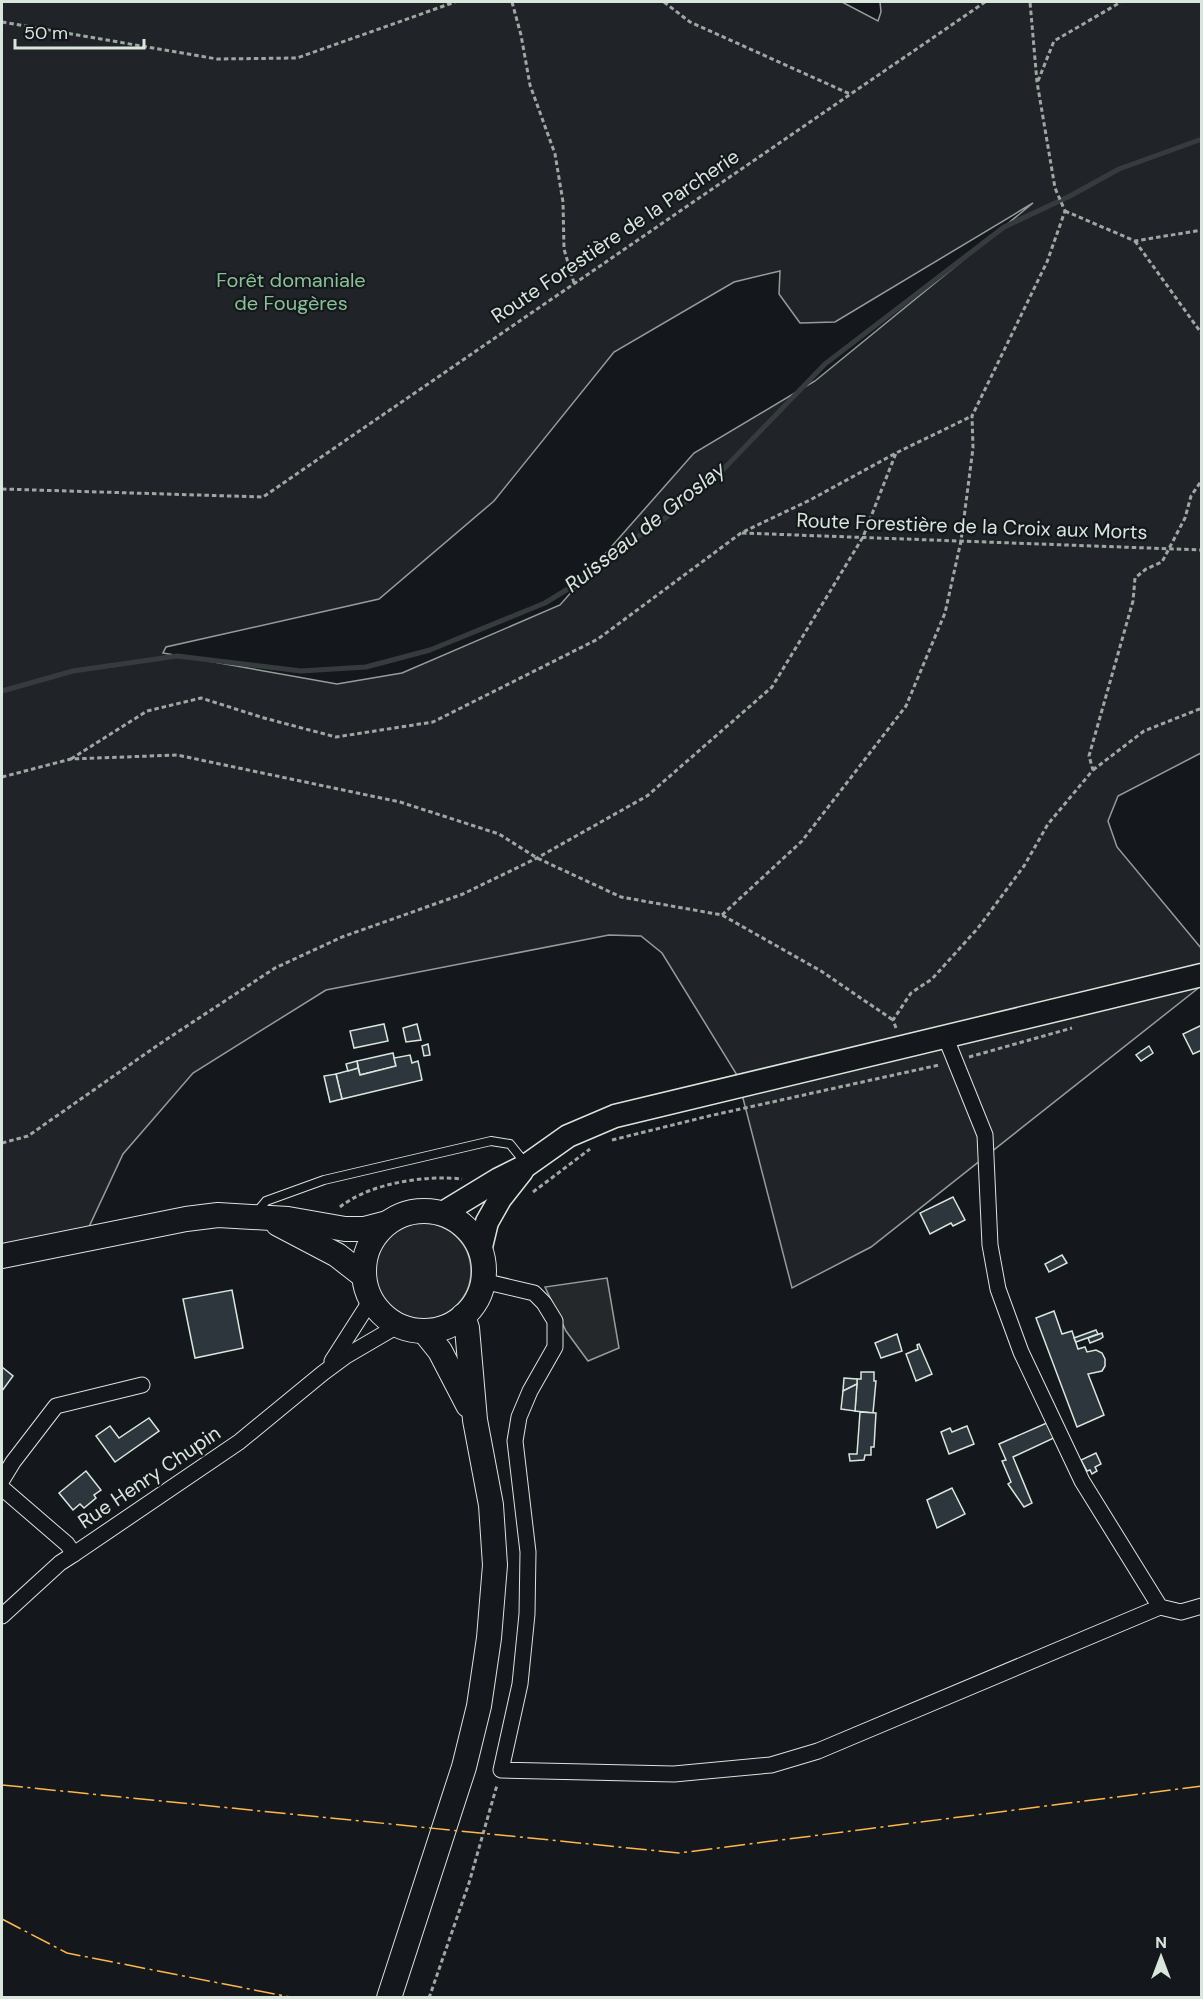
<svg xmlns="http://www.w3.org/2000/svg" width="1203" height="1999" viewBox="0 0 1203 1999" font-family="'DM Sans',sans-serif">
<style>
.green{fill:#202428;stroke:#939e99;stroke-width:1.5;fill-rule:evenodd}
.parking{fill:#24282b;stroke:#939e99;stroke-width:1.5}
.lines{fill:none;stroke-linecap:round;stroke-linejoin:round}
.stream{stroke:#363b3e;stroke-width:5}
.building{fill:#2c363c;stroke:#d8e6dc;stroke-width:1.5}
.lane-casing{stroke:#d8e6dc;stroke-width:10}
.street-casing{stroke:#d8e6dc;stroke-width:17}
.secondary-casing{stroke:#d8e6dc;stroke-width:25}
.primary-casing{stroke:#d8e6dc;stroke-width:26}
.path{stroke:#9da8a2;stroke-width:3;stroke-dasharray:4.5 3;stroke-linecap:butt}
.lane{stroke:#14181c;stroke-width:8}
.street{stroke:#14181c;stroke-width:15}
.secondary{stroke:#14181c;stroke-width:22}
.primary{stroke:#14181c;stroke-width:24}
.power{stroke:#ffb74d;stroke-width:1.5;stroke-dasharray:21 4.5 3 4.5;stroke-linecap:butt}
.labels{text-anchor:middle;stroke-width:4.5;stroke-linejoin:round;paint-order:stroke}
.street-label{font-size:20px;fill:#d8e6dc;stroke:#14181c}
.park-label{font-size:20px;fill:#8ac095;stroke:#14181c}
.water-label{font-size:21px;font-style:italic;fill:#d8e6dc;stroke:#14181c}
</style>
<rect width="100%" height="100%" fill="#14181c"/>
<g class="green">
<path d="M2 2H842L878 21 881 12 880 2H1201V753L1118 796 1108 821 1117 847 1201 948V986L871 1247 792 1288 737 1075 662 953 641 936 609 935 326 990 193 1073 123 1154 80 1246 2 1262ZM1033 203 815 381 694 453 560 605 402 673 337 684 163 653 166 647 379 599 494 501 614 352 734 282 780 271 779 294 800 323 835 322Z"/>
<circle cx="423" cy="1271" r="48"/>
</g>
<polygon class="parking" points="607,1278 619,1348 588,1361 566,1331 545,1287"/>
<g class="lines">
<polyline class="stream" points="2,691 73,671 177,656 301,671 366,667 430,650 545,603 576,584 628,543 664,519 714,479 825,364 1004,227 1070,196 1119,169 1202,139"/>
</g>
<g class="building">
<polygon points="384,1024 388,1041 354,1048 350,1031"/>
<polygon points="417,1024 421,1040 406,1042 403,1028"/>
<polygon points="1202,1025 1202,1050 1193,1054 1183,1034"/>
<polygon points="428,1044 430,1055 424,1056 422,1046"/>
<polygon points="1149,1046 1153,1053 1141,1061 1136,1055"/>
<polygon points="393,1053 396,1066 360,1075 357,1061"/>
<polygon points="410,1055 412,1063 418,1061 422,1080 342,1099 336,1074 358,1068 360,1075 396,1066 394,1058"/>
<polygon points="357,1061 358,1068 348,1071 346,1064"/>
<polygon points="336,1074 342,1099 330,1102 324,1076"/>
<polygon points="953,1197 965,1220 953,1226 951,1223 930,1234 920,1213"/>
<polygon points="1062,1255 1067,1263 1049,1272 1045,1264"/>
<polygon points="232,1290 243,1348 195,1358 183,1299"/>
<polygon points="1054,1311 1062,1334 1072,1331 1078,1349 1085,1347 1087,1352 1096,1350 1102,1353 1105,1359 1105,1366 1102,1371 1088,1374 1104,1415 1077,1427 1036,1318"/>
<polygon points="1096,1330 1098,1334 1076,1342 1074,1338"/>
<polygon points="1102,1333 1103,1337 1100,1339 1090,1343 1088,1338"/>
<polygon points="897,1334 902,1351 881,1358 875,1343"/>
<polygon points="919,1344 932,1374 916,1381 906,1354 918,1349 917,1345"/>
<polygon points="2,1367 13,1376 2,1391"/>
<polygon points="861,1372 874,1372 874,1381 876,1381 873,1413 855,1411 857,1379 861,1379"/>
<polygon points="844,1378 857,1379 857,1384 843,1391"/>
<polygon points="857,1384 855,1411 841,1409 843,1391"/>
<polygon points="860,1412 876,1413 874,1447 871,1447 871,1455 865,1455 864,1460 850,1461 849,1454 857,1454"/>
<polygon points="149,1418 159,1431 115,1462 96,1436 110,1426 119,1438"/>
<polygon points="1049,1422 1056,1437 1013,1457 1032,1503 1024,1507 1008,1484 1011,1482 1002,1461 1006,1460 999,1444"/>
<polygon points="967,1426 974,1444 949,1454 941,1432 950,1428 952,1432"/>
<polygon points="1096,1453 1101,1464 1095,1467 1097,1471 1092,1474 1090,1470 1087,1471 1081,1460"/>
<polygon points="86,1471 101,1490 94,1495 96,1498 84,1508 80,1504 73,1510 59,1493"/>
<polygon points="952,1488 965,1514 937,1528 927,1500"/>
</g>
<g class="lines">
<g class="lane-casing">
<polyline id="lane" points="256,1213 266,1201 324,1180 491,1141 510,1144 526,1164"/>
</g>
<g class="street-casing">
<g id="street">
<polyline points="945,1036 985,1135 990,1245 998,1289 1021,1352 1082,1481 1160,1607 1181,1612 1202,1606"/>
<polyline points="483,1281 534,1293 544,1303 555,1321 555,1347 530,1391 519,1417 515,1441 528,1552 527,1614 520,1684 501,1770 674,1774 771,1765 818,1751 1160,1607"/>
<polyline points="332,1361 371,1300"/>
<polyline points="2,1480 13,1462 56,1406 142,1385"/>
<polyline points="2,1488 67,1544 74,1554 239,1442 323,1373 346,1356 399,1325"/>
<polyline points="2,1616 60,1563 74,1554"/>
</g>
</g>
<g class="secondary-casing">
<g id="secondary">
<polyline points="443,1213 499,1179 527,1165 568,1136 615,1116 1202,975"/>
<polyline points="480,1251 487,1222 500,1199 522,1171"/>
</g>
</g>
<g class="primary-casing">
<g id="primary">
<circle cx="424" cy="1271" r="60"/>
<polyline points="278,1224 337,1255 364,1276"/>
<polyline points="2,1256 186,1219 218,1215 288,1219 345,1229 364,1229 387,1223"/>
<polyline points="424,1331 440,1351 468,1405"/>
<polyline points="389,1998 464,1767 479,1706 489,1638 495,1565 491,1505 475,1420 467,1328 463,1316"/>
</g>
</g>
<g class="path">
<polyline points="512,2 521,35 530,85 555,154 563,202 564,249 574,283"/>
<polyline points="664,2 690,22 850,94"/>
<polyline points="2,22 217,59 297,58 455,2"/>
<polyline points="1038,81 1054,41 1121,2"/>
<polyline points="1065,211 1135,241 1202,230"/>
<polyline points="1135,241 1202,334"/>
<polyline points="2,489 263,497 985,2"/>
<polyline points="742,533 1202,550"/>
<polyline points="71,759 147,711 201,698 264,718 336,737 433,722 598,639 741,533 810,500 896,453 972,416"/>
<polyline points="1093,770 1144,731 1202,708"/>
<polyline points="2,777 71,759 177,755 400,802 499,834 537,858 621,897 722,915 821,971 893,1020"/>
<polyline points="722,915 802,841 906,706 945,613 961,541 973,448 972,416 1047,262 1065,211 1055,188 1037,82 1030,2"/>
<polyline points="896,1028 893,1020 911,993 932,979 978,928 1024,866 1048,824 1093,770 1089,756 1133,601 1135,578 1146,569 1162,562 1185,518 1191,496 1202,480"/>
<polyline points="969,1057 1072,1028"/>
<polyline points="612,1140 709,1116 939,1065"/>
<polyline points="2,1143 28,1136 158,1045 275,968 342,937 463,894 537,858 647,796 772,687 863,537 896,453"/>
<polyline points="533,1192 590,1149"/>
<path d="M340 1207C370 1183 425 1175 462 1179"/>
<polyline points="429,1998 469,1883 497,1785"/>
</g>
<use href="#lane" class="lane"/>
<use href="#street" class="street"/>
<use href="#secondary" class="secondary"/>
<use href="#primary" class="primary"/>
<g class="power">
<polyline points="2,1785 679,1853 1202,1786"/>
<polyline points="2,1919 67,1953 295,1998"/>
</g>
</g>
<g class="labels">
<g class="street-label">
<text transform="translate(615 236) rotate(-34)" y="7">Route Forestière de la Parcherie</text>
<text transform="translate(972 526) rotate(2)" y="7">Route Forestière de la Croix aux Morts</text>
<text transform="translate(149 1477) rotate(-34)" y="7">Rue Henry Chupin</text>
</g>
<g class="park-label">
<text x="291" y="287">Forêt domaniale<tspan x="291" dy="23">de Fougères</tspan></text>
</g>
<g class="water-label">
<text transform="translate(645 527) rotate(-38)" y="7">Ruisseau de Groslay</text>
</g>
</g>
<rect width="1203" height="1999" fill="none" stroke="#d8e6dc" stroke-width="6"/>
<g transform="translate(1161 1957)" stroke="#14181c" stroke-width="4.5" paint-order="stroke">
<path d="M0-4.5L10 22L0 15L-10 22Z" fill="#d8e6dc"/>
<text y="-9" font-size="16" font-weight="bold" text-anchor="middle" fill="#d8e6dc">N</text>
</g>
<path d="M15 39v9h129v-9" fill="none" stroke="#d8e6dc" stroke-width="3"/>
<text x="24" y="39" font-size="18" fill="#d8e6dc" stroke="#14181c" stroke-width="4.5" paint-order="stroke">50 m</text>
</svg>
